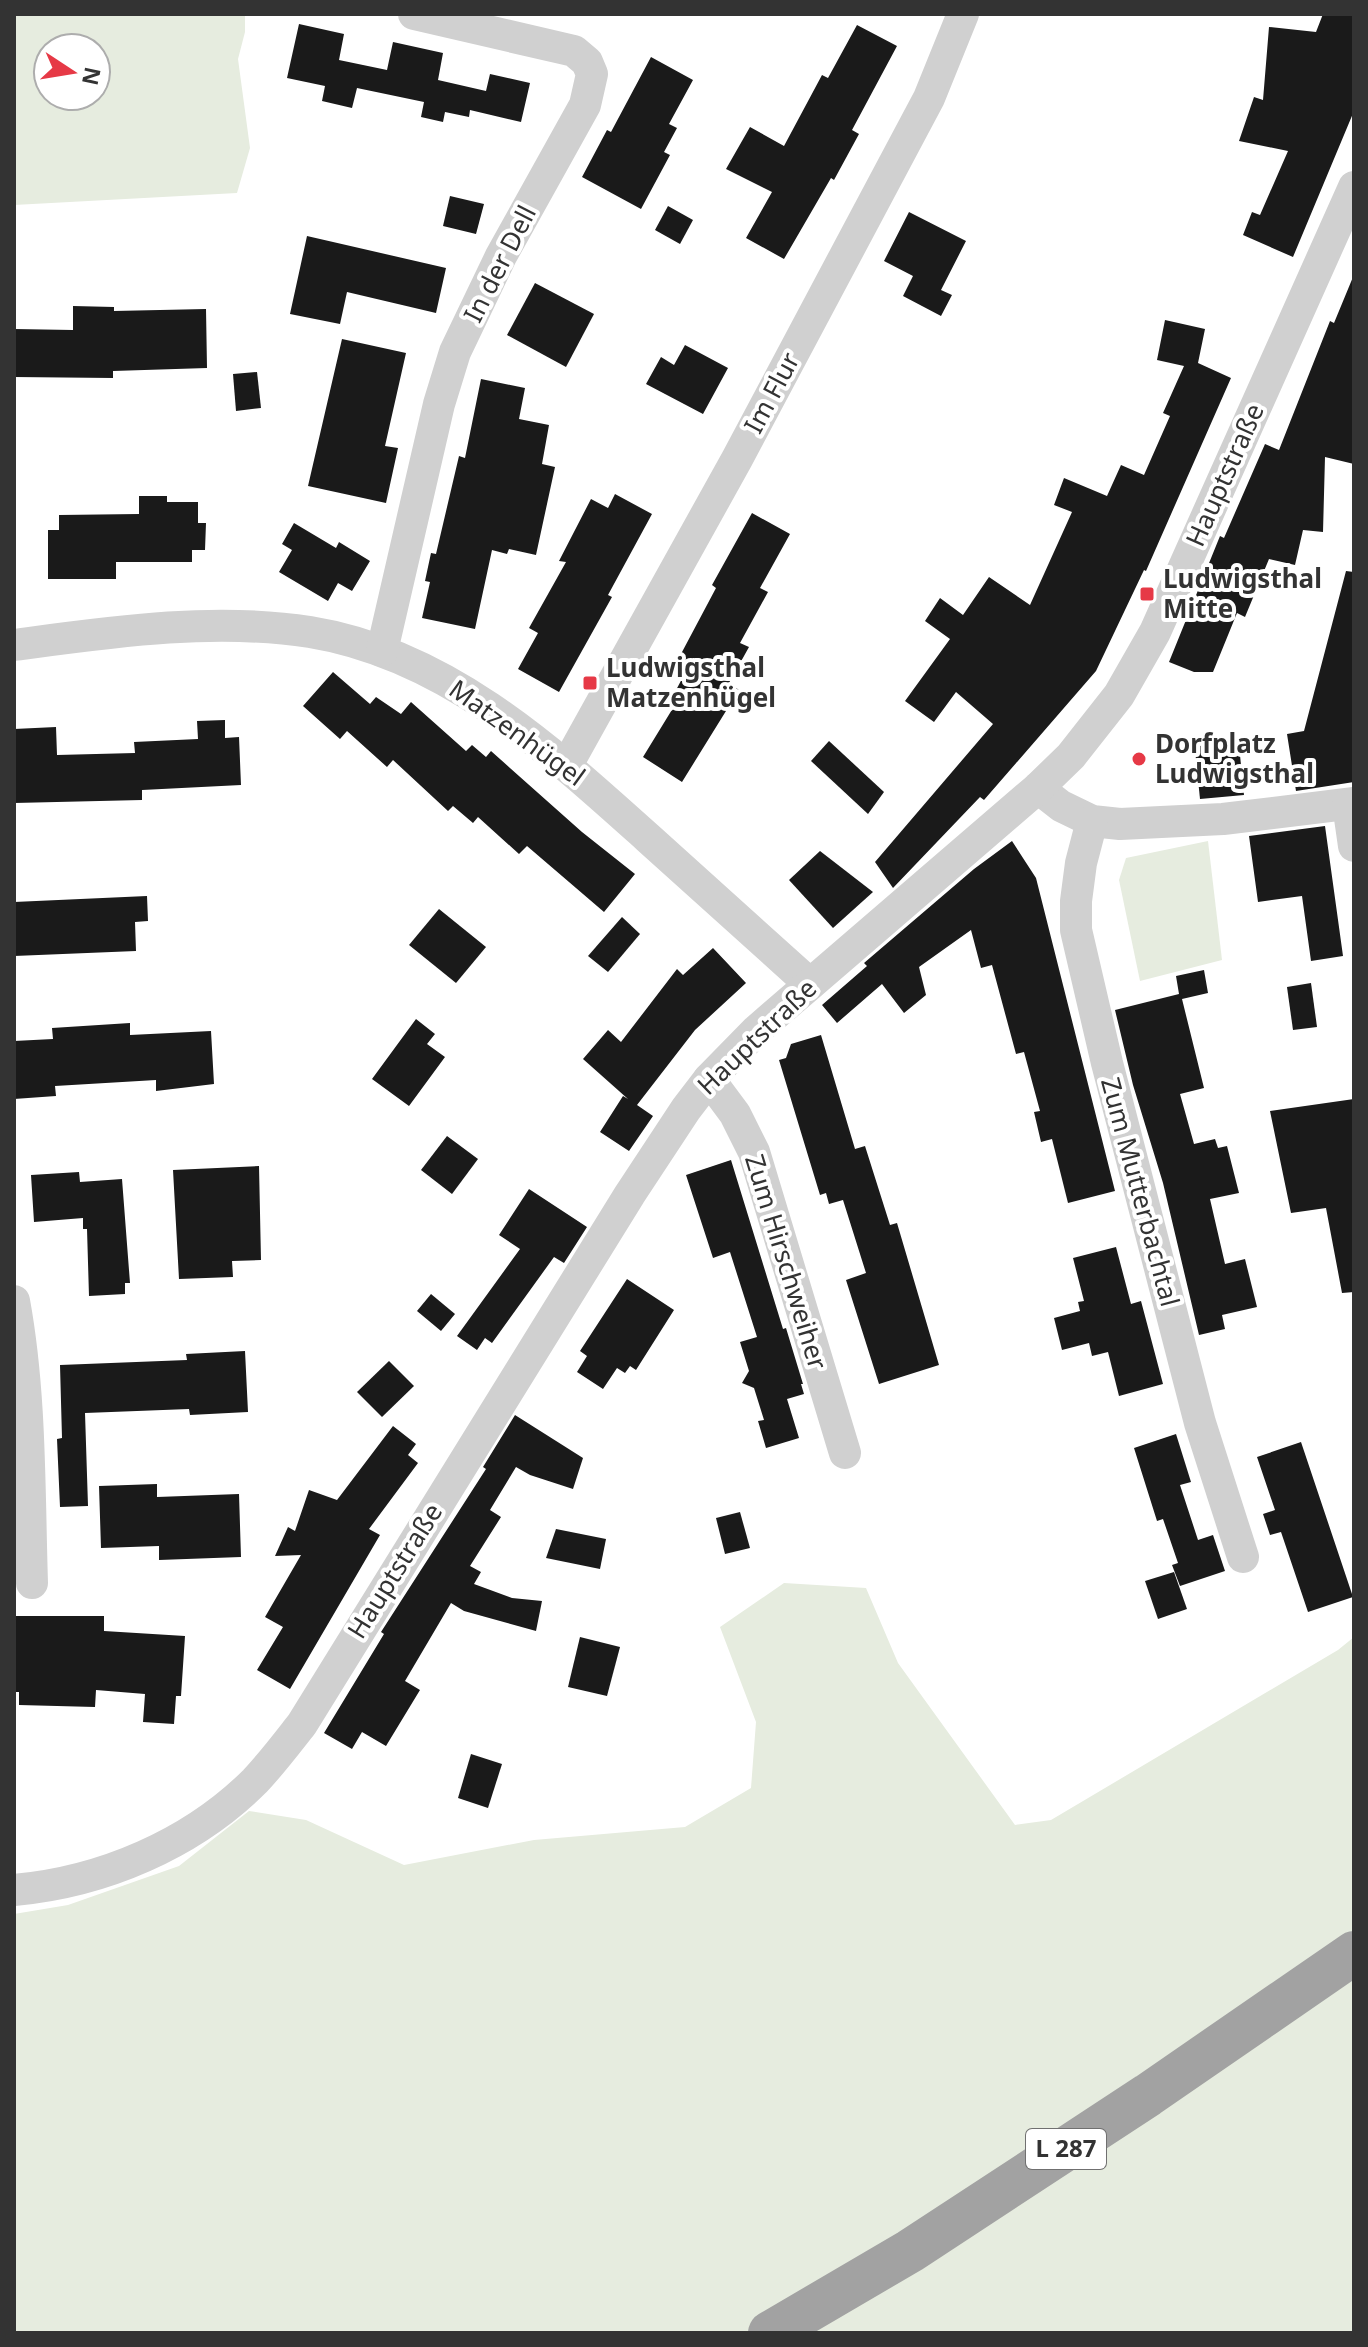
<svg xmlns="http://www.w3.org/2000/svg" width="1368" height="2347" viewBox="0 0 1368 2347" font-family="'Noto Sans',sans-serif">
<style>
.green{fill:#e6ecdf;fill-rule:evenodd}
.building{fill:#1a1a1a}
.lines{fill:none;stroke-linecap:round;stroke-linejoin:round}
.minor{stroke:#d0d0d0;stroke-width:32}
.trunk{stroke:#a2a2a2;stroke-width:44}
.poi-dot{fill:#e63946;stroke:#fff;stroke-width:3}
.labels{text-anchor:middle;stroke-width:8;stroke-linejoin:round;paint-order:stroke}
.shield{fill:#fff;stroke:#707070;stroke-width:2}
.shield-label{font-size:24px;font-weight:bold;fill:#333}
.street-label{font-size:26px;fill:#333;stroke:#fff}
.poi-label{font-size:26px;font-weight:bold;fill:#333;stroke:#fff;text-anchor:start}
</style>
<rect width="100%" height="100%" fill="#fff"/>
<g class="green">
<path d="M14 14H245V32L238 59 250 148 237 193 14 205ZM96 48V96H48V48Z"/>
<polygon points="1208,841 1222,960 1140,981 1119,880 1126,858"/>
<polygon points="784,1583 866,1588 898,1663 1015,1825 1051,1820 1338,1650 1354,1637 1354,2333 14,2333 14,1914 68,1905 179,1866 249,1811 306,1820 404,1865 534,1840 685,1827 751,1788 756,1722 720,1627"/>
</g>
<g class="building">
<polygon points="1323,14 1354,14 1354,111 1293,257 1243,235 1252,212 1260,215 1288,151 1239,141 1254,97 1263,100 1269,27 1316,32"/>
<polygon points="299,24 344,34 339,60 387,70 393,42 443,53 438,80 486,91 490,74 530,83 521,122 470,110 469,117 445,112 443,122 421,117 424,102 357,88 352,108 322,101 325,86 287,78"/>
<polygon points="857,25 897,46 852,130 859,134 834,180 831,178 784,259 746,238 772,192 726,169 750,127 784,146 822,75 828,78"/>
<polygon points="651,57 693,80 669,124 677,128 664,152 670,155 641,209 582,177 607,130 611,132"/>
<polygon points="450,196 484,204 476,234 443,226"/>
<polygon points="668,206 693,220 680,244 655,230"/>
<polygon points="909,212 966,241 941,290 952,295 941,316 903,296 913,276 884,261"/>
<polygon points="307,236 446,268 436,313 347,292 340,324 290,314"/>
<polygon points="1353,277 1354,464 1325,457 1323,532 1303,530 1295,565 1269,559 1245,617 1237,613 1213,672 1194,672 1169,662 1220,536 1224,538 1265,444 1279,450 1330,321 1334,323"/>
<polygon points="535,283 594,314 566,367 507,335"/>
<polygon points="73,306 114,307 114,311 206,309 207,368 113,371 113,378 14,377 14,329 73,330"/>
<polygon points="1165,320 1205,329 1198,363 1231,378 1146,571 1144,570 1096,671 984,800 980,797 893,888 875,862 993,724 956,692 934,722 905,701 950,639 925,621 940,598 963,615 989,577 1030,605 1072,512 1054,505 1064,478 1107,496 1121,465 1144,475 1170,416 1163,413 1184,366 1157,360"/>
<polygon points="342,339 406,353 385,446 398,448 386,503 308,486"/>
<polygon points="685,345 728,368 703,414 646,384 661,357 674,365"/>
<polygon points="257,372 261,408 236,411 233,374"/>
<polygon points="481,379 525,388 519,419 549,425 542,464 555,467 536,555 509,549 507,554 492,550 475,629 422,618 430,582 425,581 431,553 436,554 459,456 465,458"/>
<polygon points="615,494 652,514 608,595 612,597 559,692 518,669 538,633 529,628 566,562 559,561 591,499 608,508"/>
<polygon points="139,496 167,496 167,502 198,502 198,523 206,523 205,550 192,550 192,562 116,562 116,579 48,579 48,530 59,530 59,515 139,514"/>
<polygon points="752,513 790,534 760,588 768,592 740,643 749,647 729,683 739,690 682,782 643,757 681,695 675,692 684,675 673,669 716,588 712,585"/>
<polygon points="294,523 336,548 339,542 370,561 352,591 338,583 328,601 279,572 292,550 282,544"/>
<polygon points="1346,571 1354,572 1354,782 1296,791 1287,734 1304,731"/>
<polygon points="333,672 370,704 376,697 401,714 411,702 466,751 472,745 486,757 491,751 582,832 635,874 604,912 527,846 519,854 478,817 473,823 453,806 448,811 393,760 387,767 347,731 340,739 303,706"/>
<polygon points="225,720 225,738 239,737 241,785 142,790 142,800 14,803 14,729 56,727 57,755 135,753 134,742 198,739 197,721"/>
<polygon points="1238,735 1244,795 1200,799 1194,740"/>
<polygon points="829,741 884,792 868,814 811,761"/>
<polygon points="1325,826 1343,956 1311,961 1302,896 1258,902 1249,836"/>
<polygon points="1012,841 1036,878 1115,1191 1068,1203 1052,1139 1041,1142 1034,1112 1040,1111 1024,1052 1016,1054 992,965 981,968 971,930 919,967 926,995 904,1013 882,984 837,1023 822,1005 867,966 864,963 974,869"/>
<polygon points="820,851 873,892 833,928 789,880"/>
<polygon points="147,896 148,921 135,922 136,951 14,956 14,902"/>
<polygon points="439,909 486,947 456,983 409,945"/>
<polygon points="622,917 640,934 608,972 588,956"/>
<polygon points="713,948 746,983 695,1030 637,1105 653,1116 629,1151 600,1132 623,1096 628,1099 583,1059 608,1030 621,1042 677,969 683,975"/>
<polygon points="1204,970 1208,993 1182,999 1204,1088 1180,1094 1194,1144 1215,1139 1218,1148 1227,1146 1239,1193 1210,1199 1225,1264 1245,1259 1257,1307 1222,1315 1225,1329 1199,1335 1163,1183 1133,1085 1115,1010 1179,994 1176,976"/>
<polygon points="1311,983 1317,1027 1293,1030 1287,987"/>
<polygon points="416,1019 435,1034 427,1044 445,1057 409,1106 372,1079"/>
<polygon points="130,1023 130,1035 211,1031 214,1084 156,1091 156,1080 55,1086 56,1096 14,1099 14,1041 53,1039 52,1028"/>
<polygon points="821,1035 855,1149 865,1146 890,1225 897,1223 939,1365 879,1384 846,1280 866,1273 843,1200 829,1204 826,1193 820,1195 779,1060 786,1058 791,1044"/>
<polygon points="1354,1099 1354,1292 1342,1293 1326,1208 1291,1213 1270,1111"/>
<polygon points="447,1136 478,1159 452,1194 421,1170"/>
<polygon points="731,1160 783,1329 786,1328 803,1384 801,1384 804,1394 787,1399 799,1438 766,1448 758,1421 764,1420 754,1388 742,1383 749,1371 740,1342 757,1337 730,1252 713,1258 686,1175"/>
<polygon points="259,1166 261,1260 232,1261 233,1277 179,1279 173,1170"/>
<polygon points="79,1172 80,1182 122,1179 130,1283 125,1283 125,1294 89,1296 87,1229 83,1229 83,1218 34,1222 31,1175"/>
<polygon points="529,1189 587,1227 564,1263 554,1257 492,1343 485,1338 477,1350 457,1336 520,1249 499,1235"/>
<polygon points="1116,1247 1131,1304 1141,1301 1163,1384 1119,1396 1108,1352 1092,1356 1089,1343 1062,1350 1054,1318 1080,1311 1078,1302 1084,1301 1073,1258"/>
<polygon points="627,1279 674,1310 636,1370 630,1366 625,1373 617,1368 603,1389 577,1372 587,1356 580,1351"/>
<polygon points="431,1294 455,1314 441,1331 417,1311"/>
<polygon points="245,1351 248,1412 190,1415 189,1409 85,1413 88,1506 60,1507 57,1439 62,1438 60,1365 187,1360 186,1354"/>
<polygon points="389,1361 414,1386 382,1417 357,1392"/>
<polygon points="515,1415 583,1458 573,1489 530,1475 516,1467 490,1510 501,1517 470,1566 481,1572 474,1584 512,1598 542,1601 536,1631 464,1611 451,1603 405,1681 420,1690 386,1746 362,1732 352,1749 324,1733 384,1634 381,1632 486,1469 483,1467"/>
<polygon points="393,1426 416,1444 408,1455 418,1463 369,1529 380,1535 290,1689 257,1670 283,1627 265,1617 301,1555 275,1556 288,1527 295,1531 309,1490 337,1500"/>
<polygon points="1176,1434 1191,1482 1180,1485 1198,1540 1213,1535 1225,1571 1180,1586 1172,1565 1178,1563 1163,1519 1157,1521 1134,1448"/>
<polygon points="1301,1442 1353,1597 1308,1612 1281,1532 1270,1535 1263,1514 1275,1510 1257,1457"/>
<polygon points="157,1484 157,1497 239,1494 241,1557 159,1560 159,1546 101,1548 99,1486"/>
<polygon points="740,1512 750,1548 725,1554 716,1518"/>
<polygon points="556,1529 606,1539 600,1569 546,1558"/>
<polygon points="1174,1572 1187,1609 1158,1619 1145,1581"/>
<polygon points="14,1616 104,1616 104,1631 185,1636 181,1696 176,1696 174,1724 143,1722 145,1694 96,1690 95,1707 19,1705 19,1692 14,1692"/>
<polygon points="580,1637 620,1647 607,1696 568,1687"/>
<polygon points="471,1754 502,1764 488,1808 458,1798"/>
</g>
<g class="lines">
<g class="minor">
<path d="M14 645C111 632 213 617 310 632 446 654 550 750 648 838 702 887 756 936 810 984"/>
<polyline points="382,651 439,404 455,352 501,256 585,105 592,74 587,62 574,51 414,14"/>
<polyline points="567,765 737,459 929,98 963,14"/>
<polyline points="1038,788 1061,806 1092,821 1120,824 1223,819 1354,803"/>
<polyline points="1348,804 1354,846"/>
<polyline points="1092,821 1081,863 1076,901 1076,930 1107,1063 1200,1423 1243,1557"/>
<polyline points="709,1079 735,1114 754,1152 845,1453"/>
<path d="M14 1301C31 1394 29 1490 32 1583"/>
<path d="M14 1890C103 1882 192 1844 255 1781 272 1763 287 1743 302 1724L630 1194 686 1109 709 1079 757 1030 1038 788 1071 756 1119 695 1155 632 1354 187"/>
</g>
<polyline class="trunk" points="770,2333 910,2251 1148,2095 1354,1953"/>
</g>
<g class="poi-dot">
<rect x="1139" y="586" width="16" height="16" rx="4"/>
<rect x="582" y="675" width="16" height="16" rx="4"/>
<circle cx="1139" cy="759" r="8"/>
</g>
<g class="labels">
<rect class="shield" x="1026" y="2129" width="80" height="40" rx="6"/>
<g class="shield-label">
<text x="1066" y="2157">L 287</text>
</g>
<g class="street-label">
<text transform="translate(500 264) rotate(-63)" y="9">In der Dell</text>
<text transform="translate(772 393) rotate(-62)" y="9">Im Flur</text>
<text transform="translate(1225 475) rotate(-66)" y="9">Hauptstraße</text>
<text transform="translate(517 733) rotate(36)" y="9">Matzenhügel</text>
<text transform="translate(757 1037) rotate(-44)" y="9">Hauptstraße</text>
<text transform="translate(1140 1192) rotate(75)" y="9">Zum Mutterbachtal</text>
<text transform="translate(786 1262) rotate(73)" y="9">Zum Hirschweiher</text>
<text transform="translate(395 1571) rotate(-58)" y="9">Hauptstraße</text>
</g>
<g class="poi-label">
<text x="1163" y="588">Ludwigsthal<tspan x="1163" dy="30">Mitte</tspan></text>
<text x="606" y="677">Ludwigsthal<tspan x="606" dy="30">Matzenhügel</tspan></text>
<text x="1155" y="753">Dorfplatz<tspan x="1155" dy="30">Ludwigsthal</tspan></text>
</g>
</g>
<rect width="1368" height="2347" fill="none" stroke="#333333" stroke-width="32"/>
<g transform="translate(72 72) rotate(102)"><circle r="38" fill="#ffffff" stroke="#adadad" stroke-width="2"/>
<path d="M0-6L14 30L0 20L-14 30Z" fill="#e63946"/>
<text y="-12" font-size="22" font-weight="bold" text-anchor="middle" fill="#333333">N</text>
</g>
</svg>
